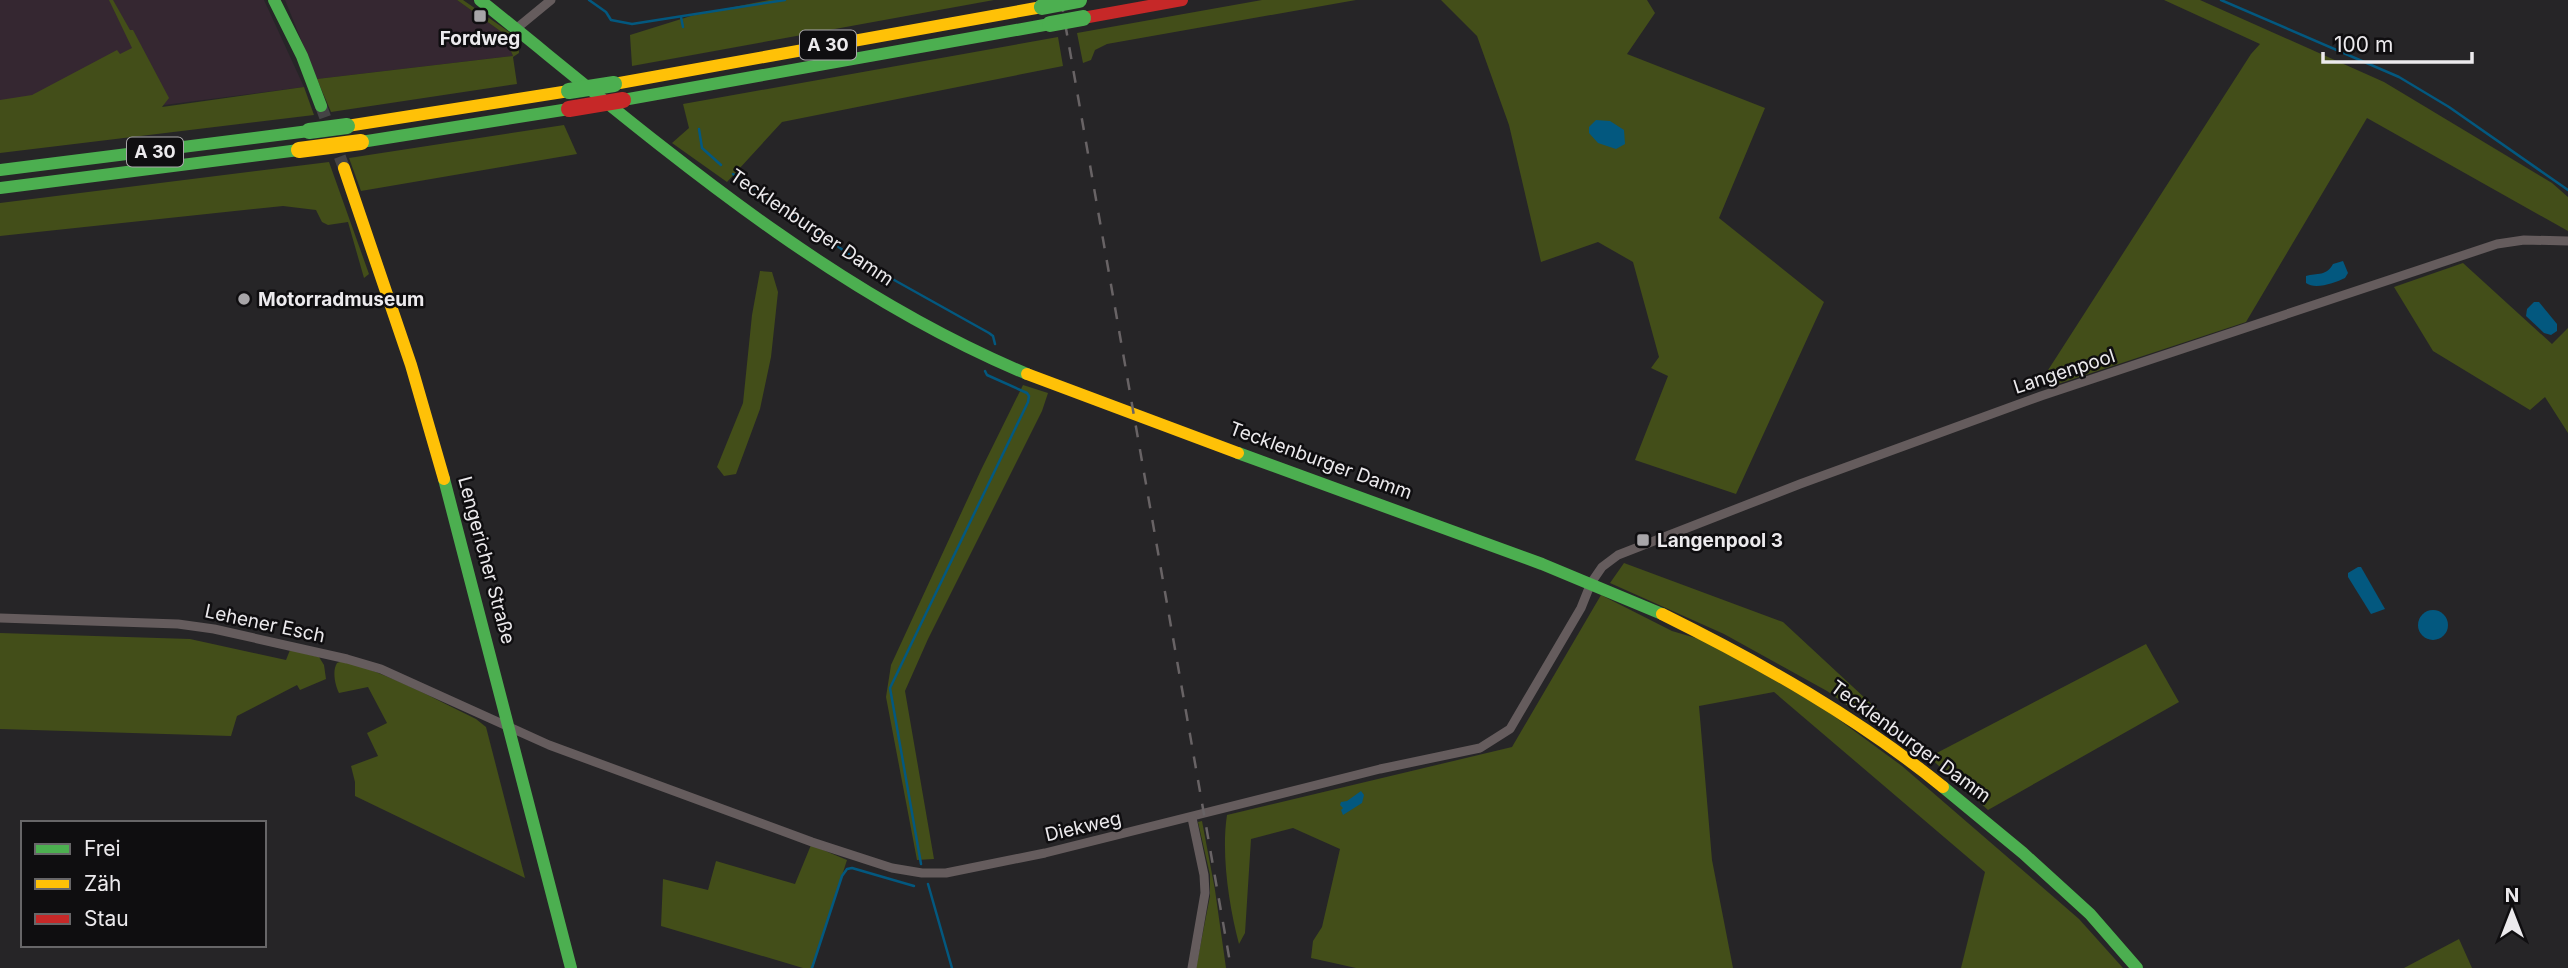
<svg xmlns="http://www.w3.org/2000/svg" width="2568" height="968" viewBox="0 0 2568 968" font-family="Inter,sans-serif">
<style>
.commercial{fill:#352731}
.green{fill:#434e19}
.water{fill:#03587f}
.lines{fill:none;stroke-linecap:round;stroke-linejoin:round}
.stream{stroke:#03587f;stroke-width:2.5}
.secondary-tunnel{stroke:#444345;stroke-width:12;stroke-dasharray:12 6;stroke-linecap:butt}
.street{stroke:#655c5d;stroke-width:9}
.fast{stroke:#4caf50;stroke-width:12}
.slow{stroke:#ffc107;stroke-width:12}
.jam{stroke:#c62828;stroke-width:12}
.rail{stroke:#686365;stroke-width:2.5;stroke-dasharray:12 12;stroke-linecap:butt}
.fast-bridge{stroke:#4caf50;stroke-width:16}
.slow-bridge{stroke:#ffc107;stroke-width:16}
.jam-bridge{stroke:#c62828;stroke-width:16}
.poi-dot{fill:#a7a5a8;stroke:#0f0e10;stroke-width:2.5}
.labels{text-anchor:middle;stroke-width:5;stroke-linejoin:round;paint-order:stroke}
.shield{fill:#0f0e10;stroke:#aaa8ab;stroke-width:2}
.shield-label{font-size:18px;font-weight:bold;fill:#eceaed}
.poi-label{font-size:19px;font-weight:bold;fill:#eceaed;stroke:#0f0e10;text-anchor:start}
.street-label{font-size:19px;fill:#eceaed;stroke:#0f0e10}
</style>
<rect width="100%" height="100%" fill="#262527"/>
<g class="commercial">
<polygon points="0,0 264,0 304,87 0,126"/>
<polygon points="285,0 457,0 503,33 513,56 317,79"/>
</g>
<g class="green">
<polygon points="109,0 113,0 130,30 133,30 169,98 162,107 304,87 314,115 0,153 0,100 32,95 117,50 120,54 132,48"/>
<polygon points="457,0 463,0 518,38 519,53 513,57 517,84 331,112 317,79 513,56 503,33"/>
<polygon points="769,0 994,0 632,66 630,35 694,15"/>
<polygon points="1262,0 1356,0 1107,44 1095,50 1091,60 1083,63 1077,33"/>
<polygon points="1441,0 1647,0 1655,13 1627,54 1765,108 1719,218 1824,302 1736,494 1635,460 1668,376 1651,368 1659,357 1633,262 1598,242 1541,262 1509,125 1477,36"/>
<polygon points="2164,0 2200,0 2384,82 2552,183 2568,197 2568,231 2367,118 2246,322 2052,386 2043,378 2251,54 2260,44"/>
<polygon points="1058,37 1063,66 782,122 727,182 672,143 689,128 683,104"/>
<polygon points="564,125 577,154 361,191 349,158"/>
<polygon points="329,162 369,274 364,278 348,222 328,225 322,222 316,210 283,206 0,236 0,203"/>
<polygon points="2463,263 2552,344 2568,328 2568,433 2545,397 2530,410 2433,351 2394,287"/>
<polygon points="760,271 772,272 778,292 771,357 760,409 736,474 724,476 717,467 743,403 752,315"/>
<polygon points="1023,385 1048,393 1042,411 928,639 905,691 934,859 917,860 886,697 891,665 981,470"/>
<polygon points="1624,563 1783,622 1908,738 1906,747 1827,691 1780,665 1724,634 1610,583"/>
<path d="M1601 595 1672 631 1706 641 1823 708 1902 766 2079 919 2123 968H1961L1985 872 1774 692 1699 706 1712 860 1733 968H1356L1311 958 1313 941 1322 927 1340 849 1293 828 1251 839 1245 933 1239 944C1229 906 1221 854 1227 815L1512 747Z"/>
<polygon points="0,633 190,639 286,660 290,650 319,657 324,665 326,679 300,690 297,685 237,716 231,736 0,729"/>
<polygon points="2146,644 2179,702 1988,810 1929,757"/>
<path d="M342 661C390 674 433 698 476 719L486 727 525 878 355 796V782L351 766 378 756 367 733 387 723 368 687 339 693C335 685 332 671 337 663Z"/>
<polygon points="1202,821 1215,890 1226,968 1196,968 1210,896 1210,875 1198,822"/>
<polygon points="811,845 847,860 812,968 803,968 661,926 663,879 708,890 716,861 795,884"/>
<polygon points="2459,939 2472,968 2404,968"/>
</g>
<g class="water">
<polygon points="1596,120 1610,121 1624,130 1625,144 1616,149 1598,143 1589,133 1589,127"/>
<path d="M2343 261 2348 273 2345 278C2335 283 2315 290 2306 283V276C2317 273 2327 276 2333 264Z"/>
<polygon points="2534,302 2539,302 2557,324 2557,331 2551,335 2544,333 2526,316 2527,309"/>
<polygon points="2358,567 2361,567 2385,609 2371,614 2348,577 2348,573"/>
<circle cx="2433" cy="625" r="15"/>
<polygon points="1361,791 1364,795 1362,803 1343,815 1341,810 1343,808 1340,805 1341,802 1347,801"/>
</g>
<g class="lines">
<g class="stream">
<polyline points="589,0 606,12 611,20 632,24 785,0"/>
<polyline points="2221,0 2399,77 2449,107 2568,190"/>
<polyline points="681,17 683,27"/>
<polyline points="699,129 702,148 721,165"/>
<polyline points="733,174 853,257 989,333 993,336 995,344"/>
<polyline points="921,864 890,688 1028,402 1029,396 1027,393 987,375 985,371"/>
<polyline points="928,884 952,968"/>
<polyline points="812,968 842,876 847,869 852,868 914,886"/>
</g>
<polyline class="secondary-tunnel" points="321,106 344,168"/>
<g class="street">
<polyline points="517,28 551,0"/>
<polyline points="0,618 178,624 214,629 347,659 381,669 549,745 812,842 892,868 922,873 946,873 1045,853 1380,769 1480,748 1510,729 1581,608 1591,583 1602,567 1618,555 1800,484 2041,396 2497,244 2524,240 2568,241"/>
<polyline points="1192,968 1205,893 1204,875 1192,818"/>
</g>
<g class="fast">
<polyline points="274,0 302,56 321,106"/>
<path d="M480 0C652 138 821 288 1027 374"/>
<polyline points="623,100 1050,24"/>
<polyline points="361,142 569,109"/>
<polyline points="0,170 309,131"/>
<polyline points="0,188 299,150"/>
<polyline points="1238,453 1542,564 1662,614"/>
<polyline points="444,479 571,968"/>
<polyline points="1943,787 2023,853 2090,914 2137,968"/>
</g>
<g class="slow">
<polyline points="614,84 1042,7"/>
<polyline points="347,126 569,91"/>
<polyline points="344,168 411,365 444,479"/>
<polyline points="1027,374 1238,453"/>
<path d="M1662 614C1761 663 1857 717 1943 787"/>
</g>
<polyline class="jam" points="1083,18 1182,0"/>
<polyline class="rail" points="1061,0 1231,968"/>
<g class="fast-bridge">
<polyline points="1042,7 1079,0"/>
<polyline points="1050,24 1083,18"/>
<polyline points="569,91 614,84"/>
<polyline points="309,131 347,126"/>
</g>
<polyline class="slow-bridge" points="299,150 361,142"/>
<polyline class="jam-bridge" points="569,109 623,100"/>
</g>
<g class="poi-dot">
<rect x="473" y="9" width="14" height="14" rx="3.5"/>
<circle cx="244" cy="299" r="7"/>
<rect x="1636" y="533" width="14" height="14" rx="3.5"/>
</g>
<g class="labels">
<g class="shield">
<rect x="800" y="30.5" width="56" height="29" rx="5"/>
<rect x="127" y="137.5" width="56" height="29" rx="5"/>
</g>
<g class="shield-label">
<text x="828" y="51">A 30</text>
<text x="155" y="158">A 30</text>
</g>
<g class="poi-label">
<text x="480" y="45" text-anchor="middle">Fordweg</text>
<text x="258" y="306">Motorradmuseum</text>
<text x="1657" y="547">Langenpool 3</text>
</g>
<g class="street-label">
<text transform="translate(812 227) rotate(34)" y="7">Tecklenburger Damm</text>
<text transform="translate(2064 371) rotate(-18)" y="7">Langenpool</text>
<text transform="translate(1321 460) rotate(20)" y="7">Tecklenburger Damm</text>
<text transform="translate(487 560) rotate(75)" y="7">Lengericher Straße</text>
<text transform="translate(265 623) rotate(12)" y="7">Lehener Esch</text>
<text transform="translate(1911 741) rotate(36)" y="7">Tecklenburger Damm</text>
<text transform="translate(1083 826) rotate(-13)" y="7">Diekweg</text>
</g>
</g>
<rect x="21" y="821" width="245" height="126" fill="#0f0e10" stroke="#676668" stroke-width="2"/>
<rect x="35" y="844" width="35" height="10" fill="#4caf50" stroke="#676668" stroke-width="2"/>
<text x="84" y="856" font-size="21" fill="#eceaed">Frei</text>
<rect x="35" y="879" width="35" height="10" fill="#ffc107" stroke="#676668" stroke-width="2"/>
<text x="84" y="891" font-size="21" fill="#eceaed">Zäh</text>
<rect x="35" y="914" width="35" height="10" fill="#c62828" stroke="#676668" stroke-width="2"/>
<text x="84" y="926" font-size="21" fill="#eceaed">Stau</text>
<g transform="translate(2512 912)" stroke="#0f0e10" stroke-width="5" paint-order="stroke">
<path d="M0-5L12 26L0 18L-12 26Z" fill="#eceaed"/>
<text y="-10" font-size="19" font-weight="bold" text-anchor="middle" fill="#eceaed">N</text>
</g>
<path d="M2323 52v10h149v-10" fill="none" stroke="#eceaed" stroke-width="3.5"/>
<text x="2334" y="52" font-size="21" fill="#eceaed" stroke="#0f0e10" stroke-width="5" paint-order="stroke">100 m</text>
</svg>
